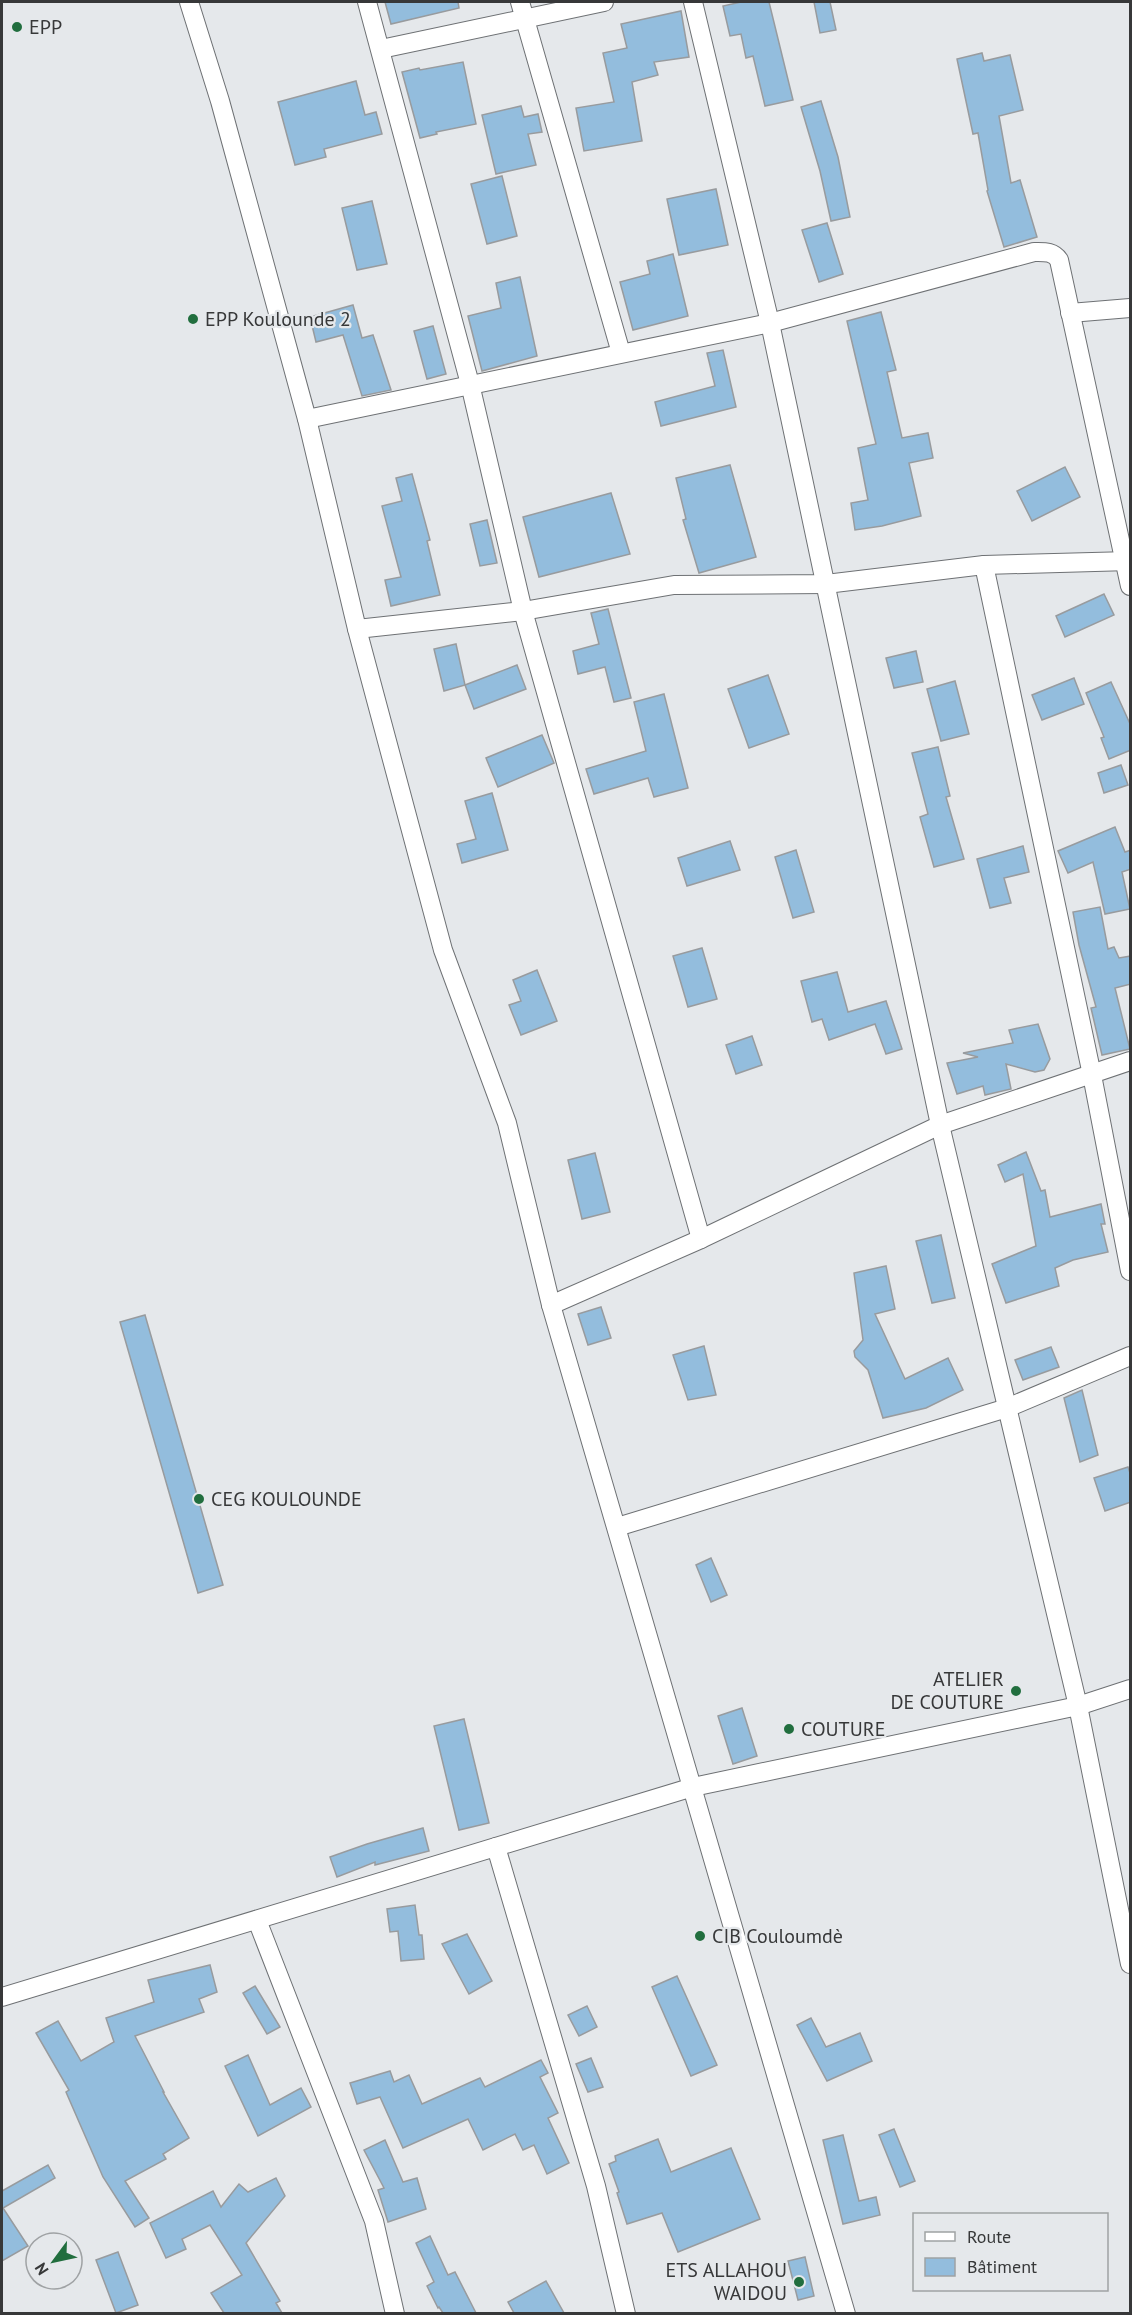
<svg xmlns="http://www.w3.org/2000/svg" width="1132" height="2315" viewBox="0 0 1132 2315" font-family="'PT Sans',sans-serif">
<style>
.building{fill:#93bddd;stroke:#989b9e;stroke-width:1.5}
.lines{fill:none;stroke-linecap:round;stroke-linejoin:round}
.minor-casing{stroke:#6e7174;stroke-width:20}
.minor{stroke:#fff;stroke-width:18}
.poi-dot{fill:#216e3e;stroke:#e5e8eb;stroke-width:2}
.labels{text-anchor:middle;stroke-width:4.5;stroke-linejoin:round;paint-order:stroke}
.poi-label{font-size:20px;fill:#373839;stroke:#e5e8eb;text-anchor:start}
</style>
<rect width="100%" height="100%" fill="#e5e8eb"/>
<g class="building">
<polygon points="385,2 458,2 459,8 391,24"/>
<polygon points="741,2 769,2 793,100 765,106 753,56 746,58 741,34 730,36 723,6"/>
<polygon points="814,2 830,2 836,30 820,33"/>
<polygon points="681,11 689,57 654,62 658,75 632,82 642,141 584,151 576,108 614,102 603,53 627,48 621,24"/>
<polygon points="982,53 984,61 1010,55 1023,110 999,116 1011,183 1020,180 1037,237 1004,247 987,191 988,190 978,133 973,134 957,59"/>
<polygon points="463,62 476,124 436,132 437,134 420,138 402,72 419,68 420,70"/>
<polygon points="356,81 365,115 376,112 382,134 324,149 326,157 295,165 278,102"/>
<polygon points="821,101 838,157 850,217 831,221 820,171 801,107"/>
<polygon points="521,106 524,117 538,114 542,132 528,134 536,165 496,174 482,115"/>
<polygon points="502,176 517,236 487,244 471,184"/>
<polygon points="716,189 728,245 679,255 667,199"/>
<polygon points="372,201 387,264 357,270 342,208"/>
<polygon points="827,223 843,274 819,282 802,230"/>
<polygon points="673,254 688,316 633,330 620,282 650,274 647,261"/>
<polygon points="520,277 537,356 482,371 468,316 501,308 496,283"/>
<polygon points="353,305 362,338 373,335 391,390 362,396 343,335 316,342 310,317"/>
<polygon points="881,312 896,370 887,372 902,438 928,433 933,458 909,463 921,516 882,526 855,530 851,503 868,500 858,448 876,444 847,321"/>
<polygon points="433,326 446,374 427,379 414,331"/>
<polygon points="723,350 736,407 661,426 655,402 715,386 707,353"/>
<polygon points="730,465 756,557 699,573 683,520 686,519 676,478"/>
<polygon points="1065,467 1080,497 1032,521 1017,491"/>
<polygon points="412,474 430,540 427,541 440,595 391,606 385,580 401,577 382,506 402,501 396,478"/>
<polygon points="611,493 630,554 539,577 523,517"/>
<polygon points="487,520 497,563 480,566 470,524"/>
<polygon points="1104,594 1114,615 1065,637 1056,616"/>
<polygon points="608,609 631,698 614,702 605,667 578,674 573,651 599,644 591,613"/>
<polygon points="456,644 465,685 444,691 434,649"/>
<polygon points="916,651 923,682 894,688 886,658"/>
<polygon points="517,665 526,689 474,709 465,685"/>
<polygon points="768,675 789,734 749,748 728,689"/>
<polygon points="1074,678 1084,704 1042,720 1032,695"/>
<polygon points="955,681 969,734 941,741 927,689"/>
<polygon points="1111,682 1131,726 1131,750 1109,759 1101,738 1104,737 1086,693"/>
<polygon points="664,694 688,788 654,797 648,778 594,794 586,769 646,751 634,702"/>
<polygon points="542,735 554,763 498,787 486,758"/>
<polygon points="938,747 950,796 946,797 964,859 934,867 920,817 928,814 912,753"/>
<polygon points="1121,765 1128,785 1104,793 1098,773"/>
<polygon points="492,793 508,850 462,863 457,844 476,839 465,801"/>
<polygon points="1115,827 1125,852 1131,850 1131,869 1122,872 1130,909 1105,914 1093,862 1068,873 1058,851"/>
<polygon points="730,841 740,870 687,886 678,858"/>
<polygon points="1023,846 1029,872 1004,878 1011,903 990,908 977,859"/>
<polygon points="796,850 814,912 793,918 775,857"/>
<polygon points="1100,907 1108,949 1114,947 1119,958 1131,956 1131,984 1115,988 1130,1049 1102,1055 1091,1008 1096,1007 1079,945 1073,912"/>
<polygon points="702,948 717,999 688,1007 673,956"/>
<polygon points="537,970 557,1021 521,1035 509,1005 521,1001 513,980"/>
<polygon points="837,972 848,1012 886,1001 902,1049 886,1054 875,1024 829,1040 822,1019 812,1022 801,981"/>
<polygon points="1038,1024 1050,1059 1044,1070 1035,1072 1006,1064 1011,1089 985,1095 983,1086 957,1094 947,1063 978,1057 963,1053 1013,1043 1009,1030"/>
<polygon points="752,1036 762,1065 736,1074 726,1045"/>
<polygon points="1026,1152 1041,1191 1045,1190 1050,1217 1101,1204 1105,1224 1101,1224 1108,1252 1073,1260 1055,1268 1059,1286 1006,1303 992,1264 1036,1246 1023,1174 1005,1182 998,1165"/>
<polygon points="595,1153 610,1212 582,1219 568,1160"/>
<polygon points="941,1235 955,1298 932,1303 916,1241"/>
<polygon points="886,1266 895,1309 875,1314 905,1379 948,1358 963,1390 926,1408 883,1418 868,1370 855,1357 854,1351 863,1340 854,1273"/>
<polygon points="601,1307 611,1338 588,1345 578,1314"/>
<polygon points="145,1315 223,1585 198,1593 120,1322"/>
<polygon points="704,1346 716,1395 688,1400 673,1355"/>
<polygon points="1051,1347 1059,1367 1023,1380 1015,1360"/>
<polygon points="1082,1390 1098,1455 1080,1462 1064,1398"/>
<polygon points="1128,1467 1131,1476 1131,1502 1105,1511 1094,1478"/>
<polygon points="711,1558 727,1595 711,1602 696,1565"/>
<polygon points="742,1708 757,1756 733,1764 718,1716"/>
<polygon points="464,1719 489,1823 459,1830 434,1726"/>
<polygon points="423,1828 429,1851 375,1865 375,1862 337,1877 330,1857 367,1844"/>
<polygon points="415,1905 419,1935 422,1935 424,1959 401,1961 398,1931 390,1932 387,1909"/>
<polygon points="467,1934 492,1981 469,1994 442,1944"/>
<polygon points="210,1965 217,1992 199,1999 204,2012 135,2036 164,2092 163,2092 189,2138 163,2154 166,2159 125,2181 149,2218 135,2227 103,2177 66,2092 69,2090 36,2033 58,2021 81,2061 114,2042 106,2018 154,2002 148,1980"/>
<polygon points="677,1976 717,2065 691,2076 652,1987"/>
<polygon points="255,1986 280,2027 267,2034 243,1993"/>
<polygon points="587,2006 597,2027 579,2036 568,2015"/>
<polygon points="811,2018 826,2047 860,2033 872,2061 827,2081 797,2025"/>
<polygon points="248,2055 270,2105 301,2088 311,2107 258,2136 225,2066"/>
<polygon points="591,2058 603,2087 588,2092 576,2064"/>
<polygon points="541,2060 548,2073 540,2077 558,2113 548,2118 569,2163 547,2174 534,2145 523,2150 515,2134 483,2150 468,2119 403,2148 380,2097 357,2104 350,2083 390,2071 394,2082 409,2075 422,2104 480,2078 485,2087"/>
<polygon points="894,2129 915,2181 900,2187 879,2135"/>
<polygon points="843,2135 859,2201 876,2197 880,2215 843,2224 823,2140"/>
<polygon points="658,2139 671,2172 731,2148 760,2219 678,2252 662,2213 627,2224 617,2193 619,2192 609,2164 616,2161 615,2156"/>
<polygon points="385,2140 403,2182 417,2178 426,2209 388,2222 378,2190 384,2188 364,2150"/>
<polygon points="48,2165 55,2178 3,2208 28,2246 2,2261 2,2191"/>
<polygon points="276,2178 285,2196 246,2243 280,2301 276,2303 282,2313 224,2313 211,2293 242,2275 210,2225 182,2239 186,2249 166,2258 150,2223 213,2191 221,2207 239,2184 248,2192"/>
<polygon points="430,2236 448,2275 455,2272 476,2313 443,2313 439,2307 438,2308 427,2286 434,2282 416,2243"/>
<polygon points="118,2252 138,2305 116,2313 96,2260"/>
<polygon points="805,2257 814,2296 798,2300 788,2261"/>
<polygon points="546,2281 564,2313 514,2313 508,2302"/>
</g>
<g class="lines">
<g class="minor-casing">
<g id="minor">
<polyline points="189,2 220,101 307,419 357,629 443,950 507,1123 551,1305 846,2314"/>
<polyline points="367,2 470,384 523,611 701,1239"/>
<polyline points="520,2 621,353"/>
<polyline points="693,2 770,323 940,1125 1078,1706 1130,1964"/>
<polyline points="381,49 604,2"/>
<polyline points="1070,313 1130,308"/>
<path d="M307 419 770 323 1034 252C1044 252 1053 251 1059 260L1130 586"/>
<polyline points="984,565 1092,1075 1130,1271"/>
<polyline points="357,629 523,611 674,585 826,584 984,565 1130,561"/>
<polyline points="551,1305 701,1239 940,1125 1130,1061"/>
<polyline points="617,1527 1007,1408 1130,1356"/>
<polyline points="496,1847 596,2186 626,2314"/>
<polyline points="257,1920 374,2221 395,2314"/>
<polyline points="2,1997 693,1787 1078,1706 1130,1689"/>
</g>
</g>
<use href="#minor" class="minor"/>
</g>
<g class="poi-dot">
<circle cx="17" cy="27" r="6"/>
<circle cx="193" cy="319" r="6"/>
<circle cx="199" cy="1499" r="6"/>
<circle cx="1016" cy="1691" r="6"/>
<circle cx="789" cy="1729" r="6"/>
<circle cx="700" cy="1936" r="6"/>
<circle cx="799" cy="2282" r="6"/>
</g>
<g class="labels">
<g class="poi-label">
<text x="29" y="34">EPP</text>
<text x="205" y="326">EPP Koulounde 2</text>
<text x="211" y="1506">CEG KOULOUNDE</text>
<text x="1004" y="1686" text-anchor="end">ATELIER<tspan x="1004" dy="23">DE COUTURE</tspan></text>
<text x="801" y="1736">COUTURE</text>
<text x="712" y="1943">CIB Couloumdè</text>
<text x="787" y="2277" text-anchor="end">ETS ALLAHOU<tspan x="787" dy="23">WAIDOU</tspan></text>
</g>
</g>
<rect width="1132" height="2315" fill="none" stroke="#373839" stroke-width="6"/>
<rect x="913" y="2213" width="195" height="78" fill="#e5e8eb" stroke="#9fa2a4" stroke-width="1.5"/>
<rect x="925" y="2232" width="30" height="9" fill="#ffffff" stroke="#9fa2a4" stroke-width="1.5"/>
<text x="967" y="2243" font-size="18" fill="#373839">Route</text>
<rect x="925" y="2258" width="30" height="18" fill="#93bddd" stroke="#9fa2a4" stroke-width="1.5"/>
<text x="967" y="2273" font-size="18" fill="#373839">Bâtiment</text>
<g transform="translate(54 2261) rotate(237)"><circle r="28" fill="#e5e8eb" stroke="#9fa2a4" stroke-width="1.5"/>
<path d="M0-4.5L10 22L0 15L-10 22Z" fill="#216e3e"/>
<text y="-9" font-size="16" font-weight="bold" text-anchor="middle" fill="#373839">N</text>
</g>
</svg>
